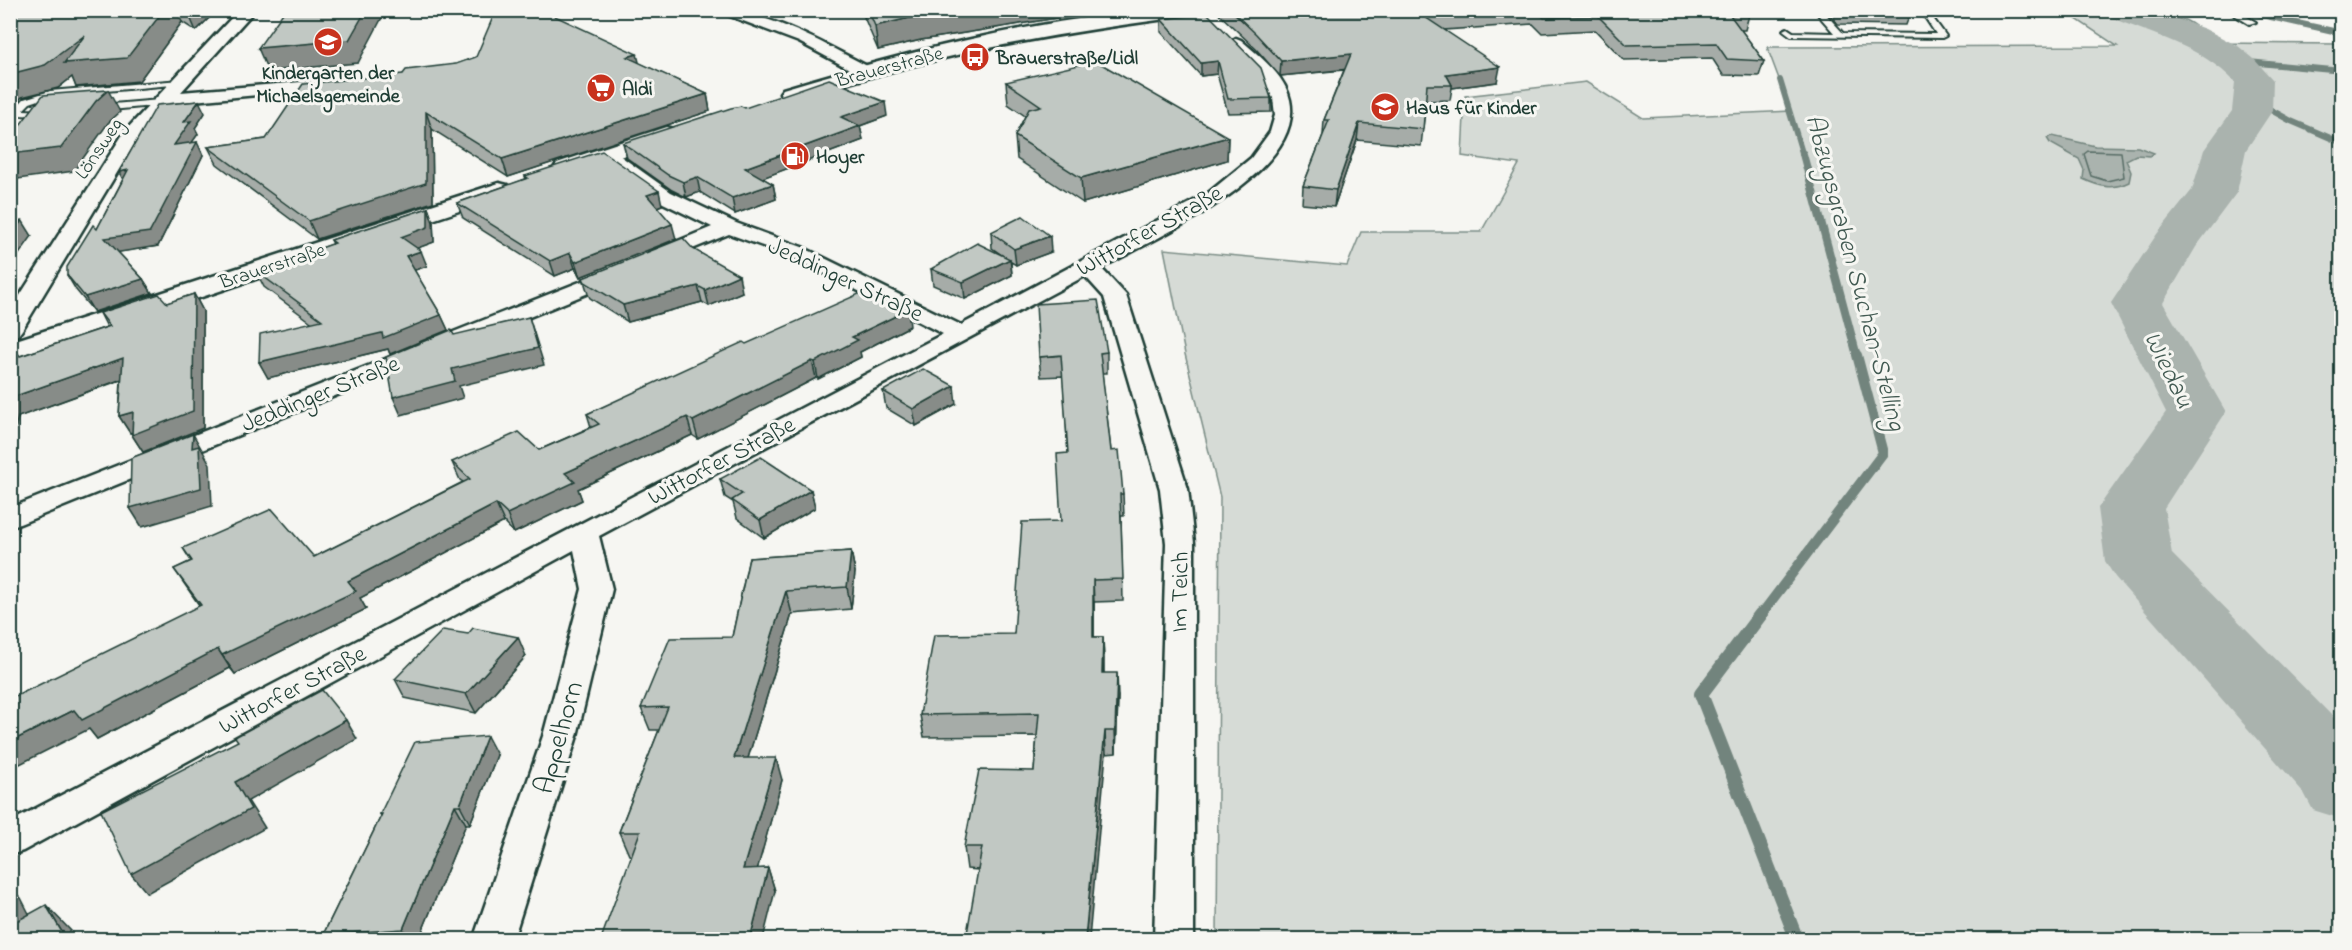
<svg xmlns="http://www.w3.org/2000/svg" width="2352" height="950" viewBox="0 0 2352 950" font-family="'Indie Flower',sans-serif">
<style>
.green{fill:#d6dbd6;stroke:#7a8c85;stroke-width:1.5}
.water{fill:#aab3ae;stroke:#72847d;stroke-width:1.5}
.lines{fill:none;stroke-linecap:round;stroke-linejoin:round}
.shore{stroke:#576c65;stroke-width:1.5}
.stream-far3{stroke:#72847d;stroke-width:6}
.stream-far2{stroke:#72847d;stroke-width:8}
.stream-far1{stroke:#72847d;stroke-width:10}
.stream{stroke:#72847d;stroke-width:14}
.river{fill:#aab3ae;fill-rule:evenodd}
.service-casing{stroke:#1f3d34;stroke-width:4}
.minor-casing{stroke:#1f3d34;stroke-width:5}
.primary-casing{stroke:#1f3d34;stroke-width:5}
.service{fill:#f6f6f2;fill-rule:evenodd}
.minor{fill:#f6f6f2;fill-rule:evenodd}
.primary{fill:#f6f6f2;fill-rule:evenodd}
.wall{fill:#a6aca8;stroke:#1f3d34;stroke-width:1.5}
.shaded-wall{fill:#878c88;stroke:#1f3d34;stroke-width:1.5}
.building{fill:#c1c8c3;stroke:#1f3d34;stroke-width:1.5}
.labels{text-anchor:middle;stroke-width:6;stroke-linejoin:round;paint-order:stroke}
.far-poi-label{font-size:20px;font-weight:bold;fill:#1f3d34;stroke:#f6f6f2;text-anchor:start}
.far-street-label{font-size:20px;fill:#1f3d34;stroke:#f6f6f2}
.street-label{font-size:24px;fill:#1f3d34;stroke:#f6f6f2}
.water-label{font-size:26px;font-style:italic;fill:#425a52;stroke:#f6f6f2}
.near-street-label{font-size:28px;fill:#1f3d34;stroke:#f6f6f2}
</style>
<rect width="100%" height="100%" fill="#f6f6f2"/>
<filter id="ink" filterUnits="userSpaceOnUse"><feTurbulence type="fractalNoise" baseFrequency=".0167" numOctaves="2"/><feDisplacementMap in="SourceGraphic" scale="12" xChannelSelector="R" yChannelSelector="G"/><feConvolveMatrix kernelMatrix="1 2 1 2 8 2 1 2 1" color-interpolation-filters="sRGB"/></filter>
<g filter="url(#ink)">
<path class="green" d="M2064 11H2139L2187 29 2153 11C2186 17 2191 22 2217 43L2341 44V939H1217L1220 497 1185 354 1164 249 1347 266 1361 232H1481L1519 164 1462 156 1465 96 1586 82 1643 118 1791 111 1767 47 2117 46Z"/>
<g class="water">
<polygon points="2091,11 2139,11 2165,22 2207,34 2217,43 2188,42 2134,20"/>
<path d="M2052 136 2095 146 2138 147 2154 153 2150 156 2136 155 2126 160 2131 172 2129 182C2113 190 2100 187 2083 179L2084 170 2079 159 2050 143 2047 138Z"/>
</g>
<g class="lines">
<polygon class="shore" points="2088,151 2121,152 2124,177 2107,181 2091,176 2084,154"/>
<g class="stream-far3">
<polyline points="2170,10 2160,12 2198,32 2198,39"/>
<polyline points="2239,10 2342,33"/>
<polyline points="2238,61 2342,71"/>
<polyline points="1780,80 1803,156"/>
<polyline points="2253,100 2291,121 2342,143"/>
</g>
<polyline class="stream-far2" points="1803,154 1857,356"/>
<polyline class="stream-far1" points="1760,616 1883,453 1857,355"/>
<polyline class="stream" points="1761,614 1701,694 1797,940"/>
<path class="river" d="M2104 10H2153L2205 29 2238 46 2253 58 2273 80 2272 111 2246 150 2237 192 2196 247 2163 303 2226 412 2164 508 2172 554 2342 726V819L2313 810 2304 793 2115 577 2105 561 2098 508 2166 412 2111 303 2157 234 2192 190 2204 150 2232 111 2235 82C2201 46 2153 35 2109 17Z"/>
<g class="service-casing">
<g id="service">
<polygon points="1814,10 1822,10 1843,33 1936,34 1920,10 1927,10 1946,36 1942,38 1791,36 1783,30 1787,28 1793,32 1834,33"/>
<polygon points="2226,10 2235,10 2256,22 2249,24"/>
<polygon points="180,80 183,80 183,84 51,96 30,103 23,110 49,111 50,113 46,116 15,115 11,112 24,99 50,91"/>
<polygon points="160,100 163,101 163,105 101,111 97,108 101,105"/>
</g>
</g>
<g class="minor-casing">
<g id="minor">
<polygon points="239,10 255,10 181,92 337,79 345,84 343,87 171,103 138,138 22,330 18,335 10,337 10,311 125,131"/>
<path d="M714 10C767 10 822 43 869 67L871 70 869 73H857L799 42Z"/>
<path d="M1236 38 1241 40C1259 56 1285 75 1290 100 1306 174 1153 239 1101 268L1126 295 1188 489 1194 543V940H1154L1166 543 1160 489 1104 297 1085 276 599 536 612 589 577 736 513 940H473L543 736 582 589 574 550 23 851 10 855V822L943 334 788 255 729 234 663 261 656 263 649 261 645 257 649 253 712 227 657 200 600 158 597 154 600 150H612L671 192 736 223 802 247 961 325 1207 194 1251 158 1270 132 1275 115 1273 98 1262 79 1228 43Z"/>
<polygon points="620,266 628,267 631,272 628,277 10,528 10,508"/>
</g>
</g>
<g class="primary-casing">
<g id="primary">
<path d="M1205 10 1196 15C1110 26 1024 39 940 59 889 70 840 87 790 99L783 97 780 93 783 89C900 54 1023 22 1145 11 1164 9 1185 10 1205 10Z"/>
<polygon points="666,127 674,129 677,134 674,139 565,175 557,173 554,168 557,163"/>
<polygon points="499,183 507,185 511,190 507,195 10,361 10,342"/>
</g>
</g>
<use href="#service" class="service"/>
<use href="#minor" class="minor"/>
<use href="#primary" class="primary"/>
</g>
<g class="wall">
<polygon points="10,10 219,10 215,12 196,31 182,22 139,81 76,87 72,77 58,88 22,97"/>
<polygon points="861,10 1068,10 1069,16 921,40 878,50"/>
<polygon points="1187,10 1204,10 1271,98 1271,112 1228,113 1217,74 1201,76 1161,32 1161,19 1187,16"/>
<polygon points="1215,10 1744,10 1749,15 1745,30 1741,30 1764,61 1759,76 1723,75 1712,58 1624,60 1595,30 1542,33 1533,24 1445,30 1497,82 1452,88 1450,100 1426,101 1421,146 1357,140 1334,207 1302,204 1303,186 1323,135 1324,120 1344,70 1280,76 1256,49"/>
<polygon points="1826,10 1910,10 1911,11 1906,25 1838,24"/>
<polygon points="476,57 639,63 707,94 710,111 508,177 432,129 433,202 317,239 217,164 208,147 266,139 403,74 456,64"/>
<polygon points="1006,82 1228,137 1227,160 1083,203 1017,159 1015,136 1025,116 1008,104"/>
<polygon points="205,113 195,128 198,134 192,142 203,155 158,246 118,252 143,279 152,293 94,312 76,290 67,275 97,229 123,179 119,172"/>
<polygon points="887,116 860,126 863,140 762,178 773,184 776,199 735,214 700,192 686,197 672,190 627,158 623,143"/>
<polygon points="525,176 662,205 657,207 676,239 580,277 575,268 555,276 463,218 457,203 526,179"/>
<polygon points="428,208 433,222 434,242 417,248 427,266 414,270 441,315 448,330 390,354 388,349 268,378 259,362 311,322 264,287 256,271 333,244 331,240"/>
<polygon points="991,232 1051,252 1016,265 1011,262 1012,275 965,299 933,285 931,269 1002,255 992,248"/>
<polygon points="693,249 742,292 709,306 702,302 628,322 590,298 588,294 583,278"/>
<polygon points="194,294 203,311 203,428 143,452 132,435 132,433 130,433 119,416 121,380 18,417 10,451 10,354 20,356 107,327 100,313 167,303"/>
<polygon points="910,326 860,352 861,357 818,379 816,378 698,439 692,435 578,489 582,500 514,533 504,522 360,598 366,609 235,674 230,668 97,739 89,729 199,605 174,569 191,561 183,548 314,557 463,482 460,480 452,462 539,450 591,427 587,414 746,344"/>
<polygon points="1107,352 1107,373 1102,373 1111,451 1123,494 1124,516 1121,516 1123,601 1094,602 1094,637 1103,637 1104,673 1118,696 1116,753 1106,754 978,870 967,869 964,847 1034,771 1037,736 924,737 920,715 1014,634 1061,521 1068,453 1063,376 1041,377 1039,357"/>
<polygon points="883,391 956,404 916,426 886,408"/>
<polygon points="720,479 811,490 815,508 764,538 737,518 733,502 725,497"/>
<polygon points="851,551 855,572 851,609 792,614 748,758 782,780 757,869 768,868 775,891 629,855 619,832 659,730 650,730 641,708 732,637 749,558"/>
<polygon points="526,656 476,713 405,698 395,679"/>
<polygon points="497,755 470,824 466,824 419,939 326,939 323,935 381,816 380,814"/>
</g>
<g class="shaded-wall">
<polygon points="164,10 176,10 182,22 139,81 76,87 72,77 58,88 22,97 10,109 10,74 85,35"/>
<polygon points="187,10 219,10 215,12 196,31"/>
<polygon points="366,10 386,10 358,63 268,71 258,48"/>
<polygon points="953,10 1068,10 1069,16 921,40 878,50 875,26 918,16"/>
<polygon points="637,54 641,70 627,57"/>
<polygon points="1351,54 1349,69 1280,76 1281,61"/>
<polygon points="1218,61 1217,74 1201,76 1201,63"/>
<polygon points="1500,67 1497,82 1452,88 1452,85 1446,74"/>
<polygon points="108,90 120,112 108,123 74,171 11,180 10,178 10,154 96,101"/>
<polygon points="707,94 710,111 508,177 502,159"/>
<polygon points="199,101 205,113 195,128 198,134 181,158 174,145 184,122"/>
<polygon points="885,102 887,116 843,132 841,117"/>
<polygon points="426,112 432,129 433,202 317,239 309,221"/>
<polygon points="1359,123 1357,140 1334,207 1336,190"/>
<polygon points="860,126 863,140 749,183 745,168"/>
<polygon points="1228,137 1227,160 1083,203 1081,178"/>
<polygon points="197,142 203,155 158,246 114,253 105,238"/>
<polygon points="128,170 126,185 119,172"/>
<polygon points="697,177 700,192 686,197 683,182"/>
<polygon points="773,184 776,199 735,214 732,198"/>
<polygon points="659,191 662,205 651,209 647,195"/>
<polygon points="428,208 433,222 434,242 407,252 401,237"/>
<polygon points="22,220 32,236 10,267 10,237"/>
<polygon points="672,224 676,239 580,277 575,262"/>
<polygon points="1050,236 1051,252 1016,265 1014,249"/>
<polygon points="421,251 427,266 412,271 406,256"/>
<polygon points="570,253 575,268 555,276 550,261"/>
<polygon points="1010,259 1012,275 965,299 963,282"/>
<polygon points="739,275 742,292 709,306 705,290"/>
<polygon points="143,279 152,293 94,312 85,297"/>
<polygon points="698,286 702,302 628,322 623,305"/>
<polygon points="194,294 203,311 203,428 143,452 132,435"/>
<polygon points="908,310 910,326 860,352 861,357 818,379 815,362 852,337"/>
<polygon points="441,315 448,330 390,354 388,349 268,378 259,362"/>
<polygon points="529,317 544,365 459,386 463,398 401,415 393,397 452,369"/>
<polygon points="123,358 133,375 18,417 10,451 10,398"/>
<polygon points="812,361 816,378 698,439 693,421"/>
<polygon points="954,386 956,404 916,426 913,409"/>
<polygon points="133,412 143,430 130,433 119,416"/>
<polygon points="687,417 692,435 578,489 582,500 514,533 507,514 565,473"/>
<polygon points="193,434 210,464 212,506 142,527 130,508 192,448"/>
<polygon points="811,490 815,508 764,538 760,520"/>
<polygon points="496,504 504,522 360,598 366,609 235,674 222,655 348,581"/>
<polygon points="851,551 855,572 851,609 847,587"/>
<polygon points="1093,580 1094,602 1094,659 1093,637"/>
<polygon points="786,591 792,614 741,781 734,758"/>
<polygon points="518,637 526,656 476,713 466,694"/>
<polygon points="1103,637 1104,659 1103,696 1102,673"/>
<polygon points="218,649 230,668 97,739 89,729 10,769 10,742 74,710"/>
<polygon points="1117,673 1118,696 1116,753 1115,731"/>
<polygon points="346,720 357,739 248,801 265,828 147,893 131,874 235,782"/>
<polygon points="1105,731 1106,754 1089,939 1085,939"/>
<polygon points="487,736 497,755 470,824 460,805"/>
<polygon points="776,758 782,780 751,892 743,869"/>
<polygon points="455,805 466,824 419,939 410,939 403,929"/>
<polygon points="768,868 775,891 763,939 750,939"/>
<polygon points="10,888 21,898 42,939 19,920 10,902"/>
<polygon points="46,905 72,932 76,939 66,939"/>
</g>
<g class="building">
<polygon points="10,10 164,10 127,58 64,63 85,35 45,65 10,74"/>
<polygon points="285,10 366,10 349,40 258,48"/>
<polygon points="496,10 542,10 637,54 627,57 707,94 502,159 426,112 426,183 309,221 208,147 266,139 303,84 403,74 406,70 456,64 476,57"/>
<polygon points="868,10 953,10 918,16 875,26"/>
<polygon points="1194,10 1204,10 1261,68 1271,98 1228,99 1218,61 1201,63 1161,19 1200,15"/>
<polygon points="1231,10 1521,10 1425,17 1500,67 1446,74 1452,85 1427,85 1423,129 1359,123 1336,190 1303,186 1329,120 1324,120 1351,54 1281,61 1256,34"/>
<polygon points="1536,10 1744,10 1749,15 1730,15 1764,61 1727,59 1716,43 1627,45 1598,16 1544,18"/>
<polygon points="1096,61 1228,137 1081,178 1015,136 1029,109 1041,106 1006,82"/>
<polygon points="829,79 885,102 841,117 860,126 745,168 773,184 732,198 697,177 683,182 668,175 623,143 731,108 741,106 745,108"/>
<polygon points="108,90 96,101 61,148 10,154 10,138 43,95"/>
<polygon points="199,101 184,122 191,121 174,145 197,142 150,232 105,238 143,279 85,297 67,275 67,267 93,225 97,229 128,170 119,172 157,105"/>
<polygon points="602,151 659,191 647,195 672,224 575,262 570,253 550,261 457,203 528,178 525,176"/>
<polygon points="428,208 428,227 401,237 421,251 406,256 441,315 383,338 382,333 259,362 260,334 322,320 256,271 335,243 331,240"/>
<polygon points="1023,216 1050,236 1014,249 991,232"/>
<polygon points="22,220 10,237 10,222"/>
<polygon points="683,238 693,249 739,275 705,290 698,286 623,305 585,282 583,278"/>
<polygon points="977,243 1010,259 963,282 931,269"/>
<polygon points="870,289 908,310 852,337 858,340 815,362 812,361 693,421 687,417 565,473 575,482 507,514 496,504 348,581 356,591 222,655 218,649 82,720 74,710 10,742 10,699 201,605 174,569 192,561 183,548 272,509 314,557 470,479 452,462 519,432 539,450 599,424 587,414 743,342 746,344"/>
<polygon points="159,294 167,303 194,294 193,411 132,435 133,412 119,416 123,358 10,398 10,354 17,352 20,356 110,326 100,313"/>
<polygon points="1098,300 1107,352 1100,353 1111,451 1119,450 1123,494 1120,494 1123,579 1093,580 1093,637 1103,637 1102,673 1117,673 1115,731 1105,731 1085,939 966,939 982,847 964,847 979,770 1034,771 1039,713 920,715 934,635 1014,634 1022,522 1061,521 1057,454 1068,453 1061,355 1039,357 1036,304"/>
<polygon points="529,317 538,348 452,369 455,381 393,397 386,357 451,330 454,335"/>
<polygon points="923,369 954,386 913,409 883,391"/>
<polygon points="193,434 192,448 199,446 201,488 130,508 131,458"/>
<polygon points="761,457 811,490 760,520 732,500 742,494 720,479"/>
<polygon points="851,551 847,587 786,591 734,758 776,758 743,869 768,868 750,939 601,939 640,832 619,832 668,707 641,708 670,638 732,637 749,558"/>
<polygon points="473,628 518,637 466,694 395,679 443,630 468,634"/>
<polygon points="322,690 346,720 235,782 251,809 131,874 101,811 238,741 235,737"/>
<polygon points="487,736 460,805 455,805 403,929 323,935 382,814 380,814 415,742"/>
<polygon points="10,902 19,920 46,905 66,939 10,939"/>
</g>
</g>
<defs>
<g id="school-disc" transform="scale(1.5)"><circle r="9.5" fill="#c8321e" stroke="#f6f6f2"/><path d="M0-5L7-2L0 1L-7-2ZM-4 1L0 2.5L4 1V4Q0 6-4 4Z" fill="#fff"/></g>
<g id="bus-disc" transform="scale(1.5)"><circle r="9.5" fill="#c8321e" stroke="#f6f6f2"/><path d="M-5-6H5V4H4V6H2V4H-2V6H-4V4H-5ZM-3.5-4V0h7V-4ZM-3.5 1.2v1.5H-2V1.2ZM2 1.2v1.5H3.5V1.2Z" fill="#fff"/></g>
<g id="supermarket-disc" transform="scale(1.5)"><circle r="9.5" fill="#c8321e" stroke="#f6f6f2"/><path d="M-6-5.5h2.5l.6 2H6L4.5 2H-2.5L-4.4-4H-6ZM-1.5 3.2a1.3 1.3 0 1 0 .1 0ZM3 3.2a1.3 1.3 0 1 0 .1 0Z" fill="#fff"/></g>
<g id="fuel-disc" transform="scale(1.5)"><circle r="9.5" fill="#c8321e" stroke="#f6f6f2"/><path d="M-5.5-6h7V0h2V4h1.3V-2.5L3-4.5l.8-.8L6-3V5H2.5V1h-1V6h-7ZM-4.2-4.7v3.2H.2V-4.7Z" fill="#fff"/></g>
</defs>
<g fill-rule="evenodd">
<use href="#school-disc" x="328" y="42"/>
<use href="#bus-disc" x="975" y="57"/>
<use href="#supermarket-disc" x="601" y="88"/>
<use href="#school-disc" x="1385" y="107"/>
<use href="#fuel-disc" x="795" y="156"/>
</g>
<g class="labels">
<g class="far-poi-label">
<text x="996" y="64">Brauerstraße/Lidl</text>
<text x="328" y="79" text-anchor="middle">Kindergarten der<tspan x="328" dy="23">Michaelsgemeinde</tspan></text>
<text x="622" y="95">Aldi</text>
<text x="1406" y="114">Haus für Kinder</text>
<text x="816" y="163">Hoyer</text>
</g>
<g class="far-street-label">
<text transform="translate(889 66) rotate(-15)" y="7">Brauerstraße</text>
<text transform="translate(98 148) rotate(-56)" y="7">Lönsweg</text>
<text transform="translate(272 265) rotate(-18)" y="7">Brauerstraße</text>
</g>
<g class="street-label">
<text transform="translate(1149 230) rotate(-29)" y="8">Wittorfer Straße</text>
<text transform="translate(846 279) rotate(25)" y="8">Jeddinger Straße</text>
<text transform="translate(320 393) rotate(-22)" y="8">Jeddinger Straße</text>
<text transform="translate(721 460) rotate(-28)" y="8">Wittorfer Straße</text>
<text transform="translate(1179 592) rotate(-89)" y="8">Im Teich</text>
<text transform="translate(292 689) rotate(-28)" y="8">Wittorfer Straße</text>
</g>
<g class="water-label">
<text transform="translate(1857 272) rotate(75)" y="9">Abzugsgraben Suchan-Stelling</text>
<text transform="translate(2170 369) rotate(64)" y="9">Wiedau</text>
</g>
<g class="near-street-label">
<text transform="translate(557 737) rotate(-74)" y="10">Appelhorn</text>
</g>
</g>
<rect width="2352" height="950" fill="none" stroke="#f6f6f2" stroke-width="36"/>
<rect x="18" y="18" width="2316" height="914" fill="none" stroke="#1f3d34" stroke-width="2" filter="url(#ink)"/>
</svg>
